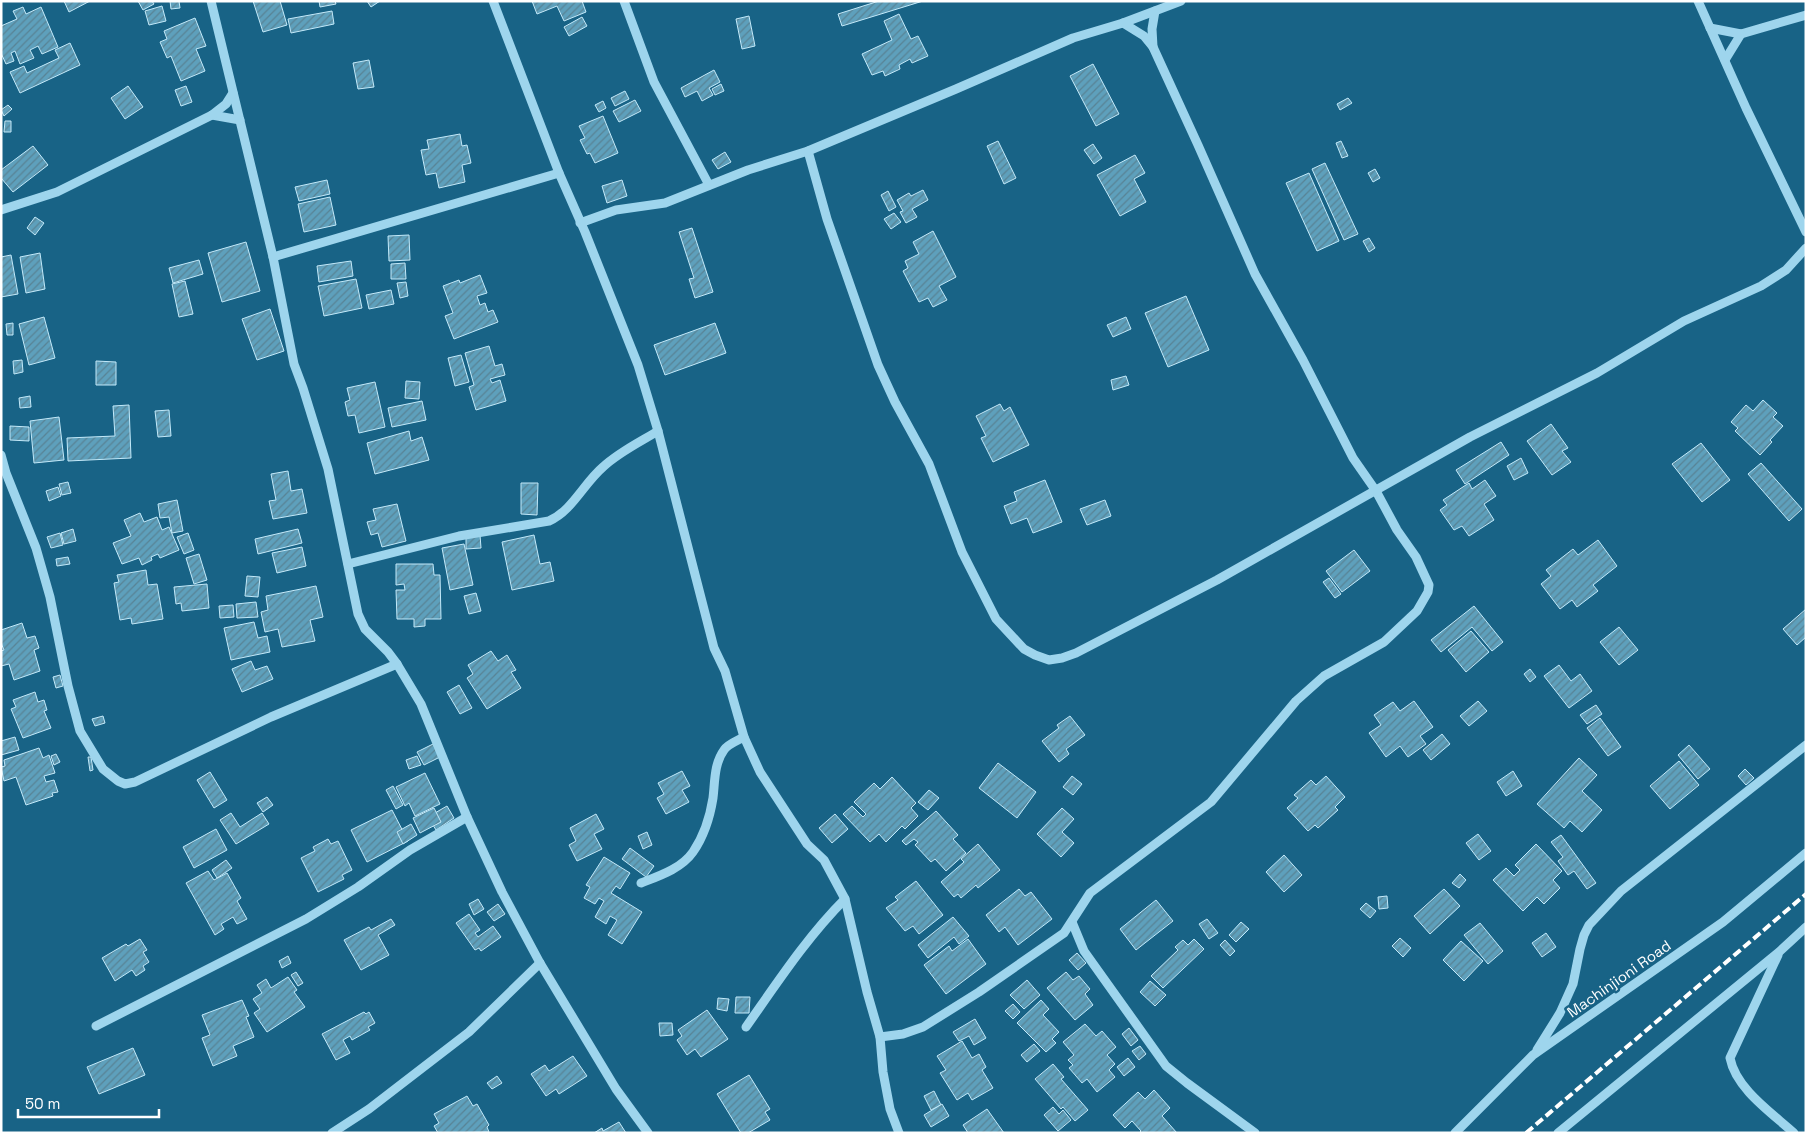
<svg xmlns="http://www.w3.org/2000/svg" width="1807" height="1134" viewBox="0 0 1807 1134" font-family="'Space Grotesk',sans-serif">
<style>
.building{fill:url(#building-hatch);stroke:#c3e9f9}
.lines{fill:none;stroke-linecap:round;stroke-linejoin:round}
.minor{stroke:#9ed5ed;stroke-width:9}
.rail{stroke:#fff;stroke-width:4;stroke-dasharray:9 4;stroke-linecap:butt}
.labels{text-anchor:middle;stroke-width:5;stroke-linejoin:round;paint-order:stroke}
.street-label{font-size:15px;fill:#fff;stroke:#186386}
</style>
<defs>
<pattern id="building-hatch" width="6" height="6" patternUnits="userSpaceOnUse" patternTransform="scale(1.25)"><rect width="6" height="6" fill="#5ea0bc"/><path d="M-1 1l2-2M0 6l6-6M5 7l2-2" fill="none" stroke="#588395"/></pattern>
</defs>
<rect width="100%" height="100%" fill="#186386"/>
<g class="building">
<polygon points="64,1 90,1 69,12"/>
<polygon points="138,1 152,1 154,4 143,10"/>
<polygon points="170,1 179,1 180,8 171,9"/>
<polygon points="253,1 280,1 287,25 263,32"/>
<polygon points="319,1 335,1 336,4 320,7"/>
<polygon points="367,1 380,1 371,7"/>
<polygon points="532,1 582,1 586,12 564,21 557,6 537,14"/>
<polygon points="879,1 923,1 842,26 838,14"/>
<polygon points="162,6 166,21 149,25 145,11"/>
<polygon points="23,7 26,14 41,7 58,47 42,54 38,46 30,50 34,58 20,64 15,51 11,53 14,61 6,64 1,53 1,26 17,19 13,11"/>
<polygon points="332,11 334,24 291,33 288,19"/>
<polygon points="899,14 911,39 918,36 928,56 912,63 910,59 899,65 900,69 885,76 883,71 872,75 862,54 892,40 884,21"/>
<polygon points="749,16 755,46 742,49 736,19"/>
<polygon points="582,17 587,26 569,36 564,27"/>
<polygon points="195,18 206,46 196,49 205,71 181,81 171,56 167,58 160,42 167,39 164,31"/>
<polygon points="70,43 80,65 20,93 10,72 24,66 27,73 59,58 55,50"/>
<polygon points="369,60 374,87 358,89 353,63"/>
<polygon points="1093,64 1119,114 1096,126 1070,76"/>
<polygon points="714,70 720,82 709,88 713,95 702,101 697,91 685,97 681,88"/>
<polygon points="721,84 724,91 715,95 712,89"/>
<polygon points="128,86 143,107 125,119 111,98"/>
<polygon points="186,86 192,102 181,106 175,90"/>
<polygon points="625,91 629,99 615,106 611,98"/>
<polygon points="1348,98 1352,103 1340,110 1337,104"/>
<polygon points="635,100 641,111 619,122 613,111"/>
<polygon points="603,101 606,108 599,112 595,105"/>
<polygon points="8,105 12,109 4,116 1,110"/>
<polygon points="603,116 618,153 595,163 590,153 587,154 580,140 585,138 579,126"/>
<polygon points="5,121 11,121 11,132 4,132"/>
<polygon points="460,134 462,146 467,145 471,163 462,165 465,182 439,188 436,173 426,175 421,150 429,149 427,140"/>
<polygon points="998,141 1016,178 1004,184 987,146"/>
<polygon points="1341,141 1348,156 1342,158 1336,143"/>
<polygon points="1093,144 1102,158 1094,164 1084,150"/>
<polygon points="33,146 48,165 13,192 1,178 1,170"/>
<polygon points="725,152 731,162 718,169 712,160"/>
<polygon points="1135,155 1145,173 1134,179 1146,202 1120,216 1097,175"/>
<polygon points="1325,163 1358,234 1344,240 1312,169"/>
<polygon points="1375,169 1380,178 1373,182 1368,173"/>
<polygon points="1309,173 1339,241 1317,251 1286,183"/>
<polygon points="327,180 330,194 299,201 295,187"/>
<polygon points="622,180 627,196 607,203 602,186"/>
<polygon points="923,190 928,200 912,209 917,217 906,223 900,212 903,211 897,200 909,193 911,196"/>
<polygon points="888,191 896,207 889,211 881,195"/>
<polygon points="330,197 336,225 304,232 298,204"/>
<polygon points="894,213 901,222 891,229 884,219"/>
<polygon points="35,217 44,223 35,235 27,228"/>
<polygon points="692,228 713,292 695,298 689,279 694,278 679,232"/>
<polygon points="933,231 956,277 939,286 947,300 933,307 928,298 919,302 903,271 908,268 905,261 919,254 913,242"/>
<polygon points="409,235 410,260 389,261 388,236"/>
<polygon points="1369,238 1375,248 1369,252 1363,241"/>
<polygon points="246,242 260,291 222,302 208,253"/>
<polygon points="40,253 45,289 26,293 20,257"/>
<polygon points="11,255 18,294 1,297 1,257"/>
<polygon points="199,260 203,274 173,283 169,268"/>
<polygon points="351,261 353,276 319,282 317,266"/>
<polygon points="405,263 406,279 391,279 391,264"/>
<polygon points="480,275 487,293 477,296 480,305 485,303 488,312 493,310 498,322 454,339 445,316 453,313 443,286 459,280 460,283"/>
<polygon points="356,279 362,308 324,316 318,286"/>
<polygon points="185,281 193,314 179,317 172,284"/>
<polygon points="406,282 408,296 400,298 397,283"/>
<polygon points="391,290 394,304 369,309 366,295"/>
<polygon points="1186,296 1209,350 1168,367 1145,313"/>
<polygon points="270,309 284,351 257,360 242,319"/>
<polygon points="44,317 55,358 29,365 19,324"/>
<polygon points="1126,317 1131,329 1113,337 1107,325"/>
<polygon points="13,323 13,335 7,335 6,324"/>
<polygon points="715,323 726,353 665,375 654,345"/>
<polygon points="489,346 495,366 502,364 505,375 490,379 492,383 500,380 506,401 476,410 469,387 474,385 465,353"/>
<polygon points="461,355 469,382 455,386 448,358"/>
<polygon points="22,360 23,372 14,374 13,361"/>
<polygon points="96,361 116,362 116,385 96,385"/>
<polygon points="1126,376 1129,385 1113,390 1111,380"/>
<polygon points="406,381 420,382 419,399 405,398"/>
<polygon points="375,382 385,427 359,433 355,415 348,416 345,402 350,400 347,388"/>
<polygon points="30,396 31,407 20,408 19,398"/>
<polygon points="1763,400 1777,413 1773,417 1783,426 1770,440 1772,442 1760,455 1735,431 1738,428 1731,422 1746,405 1753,411"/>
<polygon points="422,401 426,420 392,427 388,408"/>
<polygon points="1000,404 1004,411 1010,407 1029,445 993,462 981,438 986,436 976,416"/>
<polygon points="129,405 131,458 68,461 67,438 115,436 113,406"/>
<polygon points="169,410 171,436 158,437 155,411"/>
<polygon points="59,417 64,460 34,463 30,421"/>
<polygon points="1551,424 1568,448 1562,451 1571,462 1552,475 1527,441"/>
<polygon points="10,426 29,427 29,441 10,440"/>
<polygon points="409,431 411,441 422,437 429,460 375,474 367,443"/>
<polygon points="1501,442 1509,455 1465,484 1456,470"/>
<polygon points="1701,443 1730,480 1702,502 1672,464"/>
<polygon points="1521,458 1528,473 1514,480 1507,466"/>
<polygon points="1761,463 1802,509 1789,521 1748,474"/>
<polygon points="288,471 291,491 302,489 307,513 273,519 269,501 276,500 271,474"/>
<polygon points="1045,480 1062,522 1033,533 1027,518 1011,524 1004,506 1017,501 1014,492"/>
<polygon points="1485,480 1496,496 1484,504 1494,520 1469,536 1462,526 1454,530 1440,510 1447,505 1443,500 1469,483 1472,489"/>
<polygon points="68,482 71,493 62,495 59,484"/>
<polygon points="521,483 538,483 537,515 521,514"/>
<polygon points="58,487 61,496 49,501 46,491"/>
<polygon points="177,500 183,531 172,533 169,517 160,518 158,504"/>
<polygon points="1105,500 1111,516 1087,525 1080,509"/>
<polygon points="397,504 406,541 382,547 378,533 371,535 367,522 376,520 373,509"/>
<polygon points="140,513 144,522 157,517 162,530 169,527 179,550 160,558 158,554 151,557 152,560 142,565 139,558 122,564 113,543 131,536 124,520"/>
<polygon points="73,529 76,541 64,544 61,533"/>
<polygon points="298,529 302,543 258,554 255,539"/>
<polygon points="60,533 63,545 51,548 47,537"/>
<polygon points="188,533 194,550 184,554 177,537"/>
<polygon points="480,535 481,548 466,549 466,536"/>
<polygon points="534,535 540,564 550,562 554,581 512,590 502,542"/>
<polygon points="1598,540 1617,566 1593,585 1598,591 1577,607 1572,600 1560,609 1541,584 1551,576 1546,570 1573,549 1578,555"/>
<polygon points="464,544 473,585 450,590 442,548"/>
<polygon points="302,547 306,566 277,573 272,553"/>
<polygon points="1354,550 1370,571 1342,592 1326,571"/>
<polygon points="199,554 207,580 194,584 186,558"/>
<polygon points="68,557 70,564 57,566 56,559"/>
<polygon points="396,564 433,564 434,575 440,575 441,619 425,619 425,626 414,627 414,619 397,619 396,590 405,590 404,584 396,585"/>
<polygon points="146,570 148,585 157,584 163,619 132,624 131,618 120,620 114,583 119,582 117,575"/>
<polygon points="247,576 260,577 258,597 245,596"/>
<polygon points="1329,578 1341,594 1335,598 1323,582"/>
<polygon points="207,584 209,608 182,611 181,603 176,604 174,587"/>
<polygon points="316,586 323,617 310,620 315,641 282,647 278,629 265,632 261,612 268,610 266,596"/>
<polygon points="476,593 481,611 469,614 464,596"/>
<polygon points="256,602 258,617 237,618 236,604"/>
<polygon points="233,605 234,617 220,618 219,606"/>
<polygon points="1474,606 1503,642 1492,651 1472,627 1441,652 1431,640"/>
<polygon points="1806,609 1806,637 1797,645 1783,629"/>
<polygon points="254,622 258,638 267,636 270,652 231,660 224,628"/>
<polygon points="22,623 27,638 35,636 39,648 34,650 40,671 14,680 9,664 1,666 1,651 4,650 1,643 1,630"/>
<polygon points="1619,627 1638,650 1619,665 1600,642"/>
<polygon points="1471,631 1489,652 1466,672 1448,650"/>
<polygon points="491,651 498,661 507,655 516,670 511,672 521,688 487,709 467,678 473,674 468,665"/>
<polygon points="251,661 255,670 267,666 273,679 242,692 232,669"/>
<polygon points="1559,665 1571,681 1580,674 1592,691 1569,708 1544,676"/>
<polygon points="1530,669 1536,677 1530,682 1524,674"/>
<polygon points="60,675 63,686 56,688 53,677"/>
<polygon points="459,685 472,708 460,714 447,692"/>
<polygon points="35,692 38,702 44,700 47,710 44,711 51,728 23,738 11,709 16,707 13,700"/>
<polygon points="1414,701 1433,727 1420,736 1426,744 1408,757 1400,746 1386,757 1369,733 1381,725 1374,715 1393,702 1400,711"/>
<polygon points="1478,701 1487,711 1469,726 1460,716"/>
<polygon points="1596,705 1602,714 1587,724 1580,715"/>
<polygon points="103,716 105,723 95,726 92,719"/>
<polygon points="1070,716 1085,735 1066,749 1069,754 1059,762 1042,741 1059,728 1057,725"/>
<polygon points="1600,718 1621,747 1608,756 1587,728"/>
<polygon points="1442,734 1450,744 1431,760 1423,750"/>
<polygon points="15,737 19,750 1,755 1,741"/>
<polygon points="433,744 440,757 424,765 417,752"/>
<polygon points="1689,745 1710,769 1698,779 1678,755"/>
<polygon points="39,748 43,758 49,755 55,773 44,776 46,782 54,780 58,792 52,793 53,796 26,805 16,777 4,781 1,767 5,766 4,760"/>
<polygon points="56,754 60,762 54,765 51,756"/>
<polygon points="417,756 421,765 409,769 406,760"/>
<polygon points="88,757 91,757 93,770 90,771"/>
<polygon points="1579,758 1597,775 1582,791 1602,810 1582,832 1570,821 1564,828 1537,804"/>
<polygon points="1679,761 1699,785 1670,809 1650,786"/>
<polygon points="998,763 1036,792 1017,818 979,788"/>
<polygon points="1745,769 1754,778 1746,785 1738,776"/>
<polygon points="682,771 690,786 682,790 689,802 666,814 657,798 664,794 658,783"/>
<polygon points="1513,771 1522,786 1506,796 1497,782"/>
<polygon points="210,772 227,800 214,808 197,780"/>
<polygon points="425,773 440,804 415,816 409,803 405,806 396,787"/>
<polygon points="1072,776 1082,784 1073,795 1063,787"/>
<polygon points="1326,776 1345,797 1335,807 1338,810 1318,828 1315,825 1308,831 1287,808 1298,798 1294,795 1311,780 1316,785"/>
<polygon points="892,777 916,803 911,808 918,816 905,829 902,826 886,842 879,834 870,842 843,814 852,806 863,817 866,814 854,802 874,783 880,789"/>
<polygon points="393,786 403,805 396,809 386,790"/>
<polygon points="929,790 939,798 928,810 918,802"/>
<polygon points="267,797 273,805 263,812 257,803"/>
<polygon points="447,806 454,818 436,830 428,817"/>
<polygon points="434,808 441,822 420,833 413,818"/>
<polygon points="1062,808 1074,819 1062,832 1074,843 1061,857 1037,834"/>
<polygon points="392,810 408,841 367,862 351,830"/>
<polygon points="936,811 958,835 953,839 966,853 946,871 935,859 931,862 915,845 918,842 914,839 906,845 902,841"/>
<polygon points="231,813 240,827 262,813 269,824 236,844 220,820"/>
<polygon points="596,814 604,829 594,834 602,849 577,861 569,845 576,841 570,828"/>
<polygon points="835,814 848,829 832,843 819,828"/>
<polygon points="411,824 417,835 403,844 397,832"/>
<polygon points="216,829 227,850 194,868 183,847"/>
<polygon points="647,832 652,845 643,849 638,836"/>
<polygon points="1478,834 1491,851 1479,860 1466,843"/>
<polygon points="1561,835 1596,883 1587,889 1574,871 1568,875 1558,861 1563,857 1551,842"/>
<polygon points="328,839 331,844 338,841 352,870 342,875 344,879 318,892 301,858 315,851 313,847"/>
<polygon points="978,844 1000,870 978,888 976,885 961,898 958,894 954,897 941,882 964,862 961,859"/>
<polygon points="1536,844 1562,871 1553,880 1560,888 1544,904 1537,897 1523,911 1493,880 1506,868 1514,876 1520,870 1515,865"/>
<polygon points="630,848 654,866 646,877 622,859"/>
<polygon points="1284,855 1302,875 1284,892 1266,872"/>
<polygon points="604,857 630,873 620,889 616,886 611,893 642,912 622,944 608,935 617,920 610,916 606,924 595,917 604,901 599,898 595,904 584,898 590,887 586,885"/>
<polygon points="226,860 232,868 217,878 212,870"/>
<polygon points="208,871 214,880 227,873 241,898 237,901 247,919 237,924 233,917 221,924 224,929 215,935 186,883"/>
<polygon points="1460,874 1466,880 1459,888 1452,883"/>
<polygon points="916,881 943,915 919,934 913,926 905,931 886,908 898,900 895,897"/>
<polygon points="1019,889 1025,896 1031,892 1052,919 1018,945 1005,927 999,932 986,915"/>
<polygon points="1444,889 1460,906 1430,934 1414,916"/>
<polygon points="1387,896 1388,908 1379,909 1378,897"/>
<polygon points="478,899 484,909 474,915 469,904"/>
<polygon points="1156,900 1173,921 1136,950 1120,929"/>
<polygon points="1366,903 1376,911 1370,918 1360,909"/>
<polygon points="498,904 505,914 494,921 487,912"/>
<polygon points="469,914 480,930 475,933 478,937 493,926 501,937 481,951 479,948 475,950 456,923"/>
<polygon points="953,917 969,936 959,944 954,937 928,958 918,945"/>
<polygon points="391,919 395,925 378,935 389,955 361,970 344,940 369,927 371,930"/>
<polygon points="1207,919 1218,933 1209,939 1199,924"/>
<polygon points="1241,922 1249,929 1236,942 1229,935"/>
<polygon points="1480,923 1503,951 1488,964 1464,935"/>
<polygon points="1546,933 1556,947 1542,957 1532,943"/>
<polygon points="1400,938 1411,948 1403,957 1392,946"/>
<polygon points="140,939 147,950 143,952 149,962 143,966 145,970 136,976 132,970 115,981 102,958 126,944 128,946"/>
<polygon points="968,939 986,964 946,994 924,965 949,946 952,951"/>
<polygon points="1194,939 1204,949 1163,988 1151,976 1178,950 1175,947 1183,940 1188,945"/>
<polygon points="1225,940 1235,951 1230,956 1220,945"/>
<polygon points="1461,941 1483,961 1464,981 1443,960"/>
<polygon points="1077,953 1086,963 1078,970 1069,960"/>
<polygon points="288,956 291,963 282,968 279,961"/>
<polygon points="296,972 303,983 298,986 291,975"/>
<polygon points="1066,972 1073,980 1079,976 1090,989 1085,994 1093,1005 1075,1020 1047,988"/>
<polygon points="288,977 297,990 294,992 305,1007 267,1032 254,1013 260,1009 253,999 262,993 257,985 266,979 271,988"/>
<polygon points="1027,980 1040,995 1024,1009 1010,995"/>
<polygon points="1150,981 1166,995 1155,1006 1140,992"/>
<polygon points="736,997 750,997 749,1013 735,1013"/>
<polygon points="718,998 729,999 727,1011 717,1009"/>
<polygon points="242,1000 249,1016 246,1017 254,1037 233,1046 237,1056 213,1066 202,1038 210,1035 202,1015"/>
<polygon points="1041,1000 1049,1009 1043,1015 1059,1032 1052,1039 1056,1043 1046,1052 1017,1023"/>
<polygon points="1013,1004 1020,1012 1013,1019 1005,1011"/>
<polygon points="707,1010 728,1039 701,1057 695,1049 687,1055 677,1040 682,1036 678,1030"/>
<polygon points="364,1012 366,1014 369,1012 375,1023 368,1027 370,1030 352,1040 350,1036 343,1040 350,1053 336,1060 322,1034"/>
<polygon points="975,1019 986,1038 974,1045 969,1036 959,1041 953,1032"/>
<polygon points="659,1023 672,1023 673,1035 660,1036"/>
<polygon points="1085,1024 1096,1036 1102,1031 1116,1047 1107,1055 1115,1064 1109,1070 1115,1077 1097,1092 1087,1079 1082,1083 1069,1068 1073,1065 1068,1060 1074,1055 1063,1042"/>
<polygon points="1129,1028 1138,1040 1131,1046 1122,1034"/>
<polygon points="962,1041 972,1058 979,1054 986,1067 982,1070 993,1088 972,1100 968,1093 957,1100 940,1073 946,1070 937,1056"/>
<polygon points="1034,1044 1040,1051 1027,1062 1021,1055"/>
<polygon points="1140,1046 1146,1054 1139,1060 1132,1051"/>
<polygon points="133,1048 145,1075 99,1094 87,1067"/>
<polygon points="573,1056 587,1076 559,1094 556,1089 546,1096 531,1074 545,1065 549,1071"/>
<polygon points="1128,1058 1135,1067 1124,1076 1117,1067"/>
<polygon points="1053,1064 1064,1077 1061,1079 1088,1110 1075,1121 1063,1107 1061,1109 1035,1079"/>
<polygon points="749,1075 770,1109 765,1112 770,1120 748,1133 741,1133 717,1094"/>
<polygon points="497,1076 502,1083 492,1089 487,1083"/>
<polygon points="1154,1090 1170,1108 1162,1116 1177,1133 1139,1133 1141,1131 1132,1121 1125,1128 1113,1115 1138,1092 1145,1099"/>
<polygon points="934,1091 941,1105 931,1110 924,1096"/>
<polygon points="467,1096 473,1106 477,1104 489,1125 487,1127 489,1132 438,1133 434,1126 439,1123 434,1114"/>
<polygon points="942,1104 949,1116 931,1127 924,1115"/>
<polygon points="1053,1107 1059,1114 1063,1110 1071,1120 1058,1131 1044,1115"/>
<polygon points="987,1109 1004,1133 968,1133 963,1125"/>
<polygon points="619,1122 626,1133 594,1133 602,1128 603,1131"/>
</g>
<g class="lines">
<g class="minor">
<polyline points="211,1 273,257 294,364 303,388 328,469 358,614 365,629 388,652 397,664 421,704 467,817 502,892 540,963 616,1089 648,1133"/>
<polyline points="493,1 559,173 585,232 638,365 658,431 714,648 725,671 744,737 760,772 807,844 824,860 845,899 867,992 880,1037 883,1072 890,1109 899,1133"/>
<polyline points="624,1 654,82 709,185"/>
<polyline points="1698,1 1746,108 1806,232"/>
<polyline points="1710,28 1741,34 1806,15"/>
<polyline points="1153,47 1152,29 1155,11"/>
<polyline points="1725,60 1741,34"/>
<polyline points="212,115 240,120"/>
<polyline points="808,151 827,219 878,365 895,402 929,464 962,552 996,619 1024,649 1035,655 1049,660 1062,658 1076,653 1217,580 1470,437 1597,373 1684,321 1761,286 1786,270 1806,248"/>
<polyline points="1,210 57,192 212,115 226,104 233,93"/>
<polyline points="580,223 616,210 665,203 748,170 808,151 956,89 1073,38 1123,23 1181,1"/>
<polyline points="273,257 559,173"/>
<polyline points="1,455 6,473 36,548 50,597 68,686 80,731 103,769 118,781 125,784 135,782 271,717 397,664"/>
<path d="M348 564 459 536 549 521C572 511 584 483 603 467 619 452 640 442 658 431"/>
<path d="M641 883C659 876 681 869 693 852 704 836 710 817 713 798 715 781 714 764 724 750 728 744 737 741 744 737"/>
<polyline points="1072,922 1084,951 1166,1066 1187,1083 1255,1133"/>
<path d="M1778 955 1730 1058C1736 1089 1772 1113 1794 1133"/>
<polyline points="96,1026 306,919 358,887 410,850 467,817"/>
<path d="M746 1027C777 983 807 937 845 899"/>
<polyline points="880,1037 903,1034 923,1027 979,992 1064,933 1090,893 1211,802 1296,701 1324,676 1384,642 1417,611 1428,592 1429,585 1416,557 1397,530 1376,491 1353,458 1303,360 1255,274 1198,145 1153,47 1144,36 1123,23"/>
<polyline points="1537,1050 1560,1013 1573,984 1580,949 1584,935 1589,925 1621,891 1806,745"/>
<polyline points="332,1133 369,1109 469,1032 540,963"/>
<polyline points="1455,1133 1533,1055 1723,922 1806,853"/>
<polyline points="1558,1133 1779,952 1806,927"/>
</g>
<polyline class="rail" points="1526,1133 1806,894"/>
</g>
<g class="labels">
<g class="street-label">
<text transform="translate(1619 979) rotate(-35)" y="5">Machinjioni Road</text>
</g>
</g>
<rect width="1807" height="1134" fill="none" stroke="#ffffff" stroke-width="5"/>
<path d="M18 1109v8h141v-8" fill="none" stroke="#ffffff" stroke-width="2.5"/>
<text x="25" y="1109" font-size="15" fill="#ffffff" stroke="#186386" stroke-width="4" paint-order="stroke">50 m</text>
</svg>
